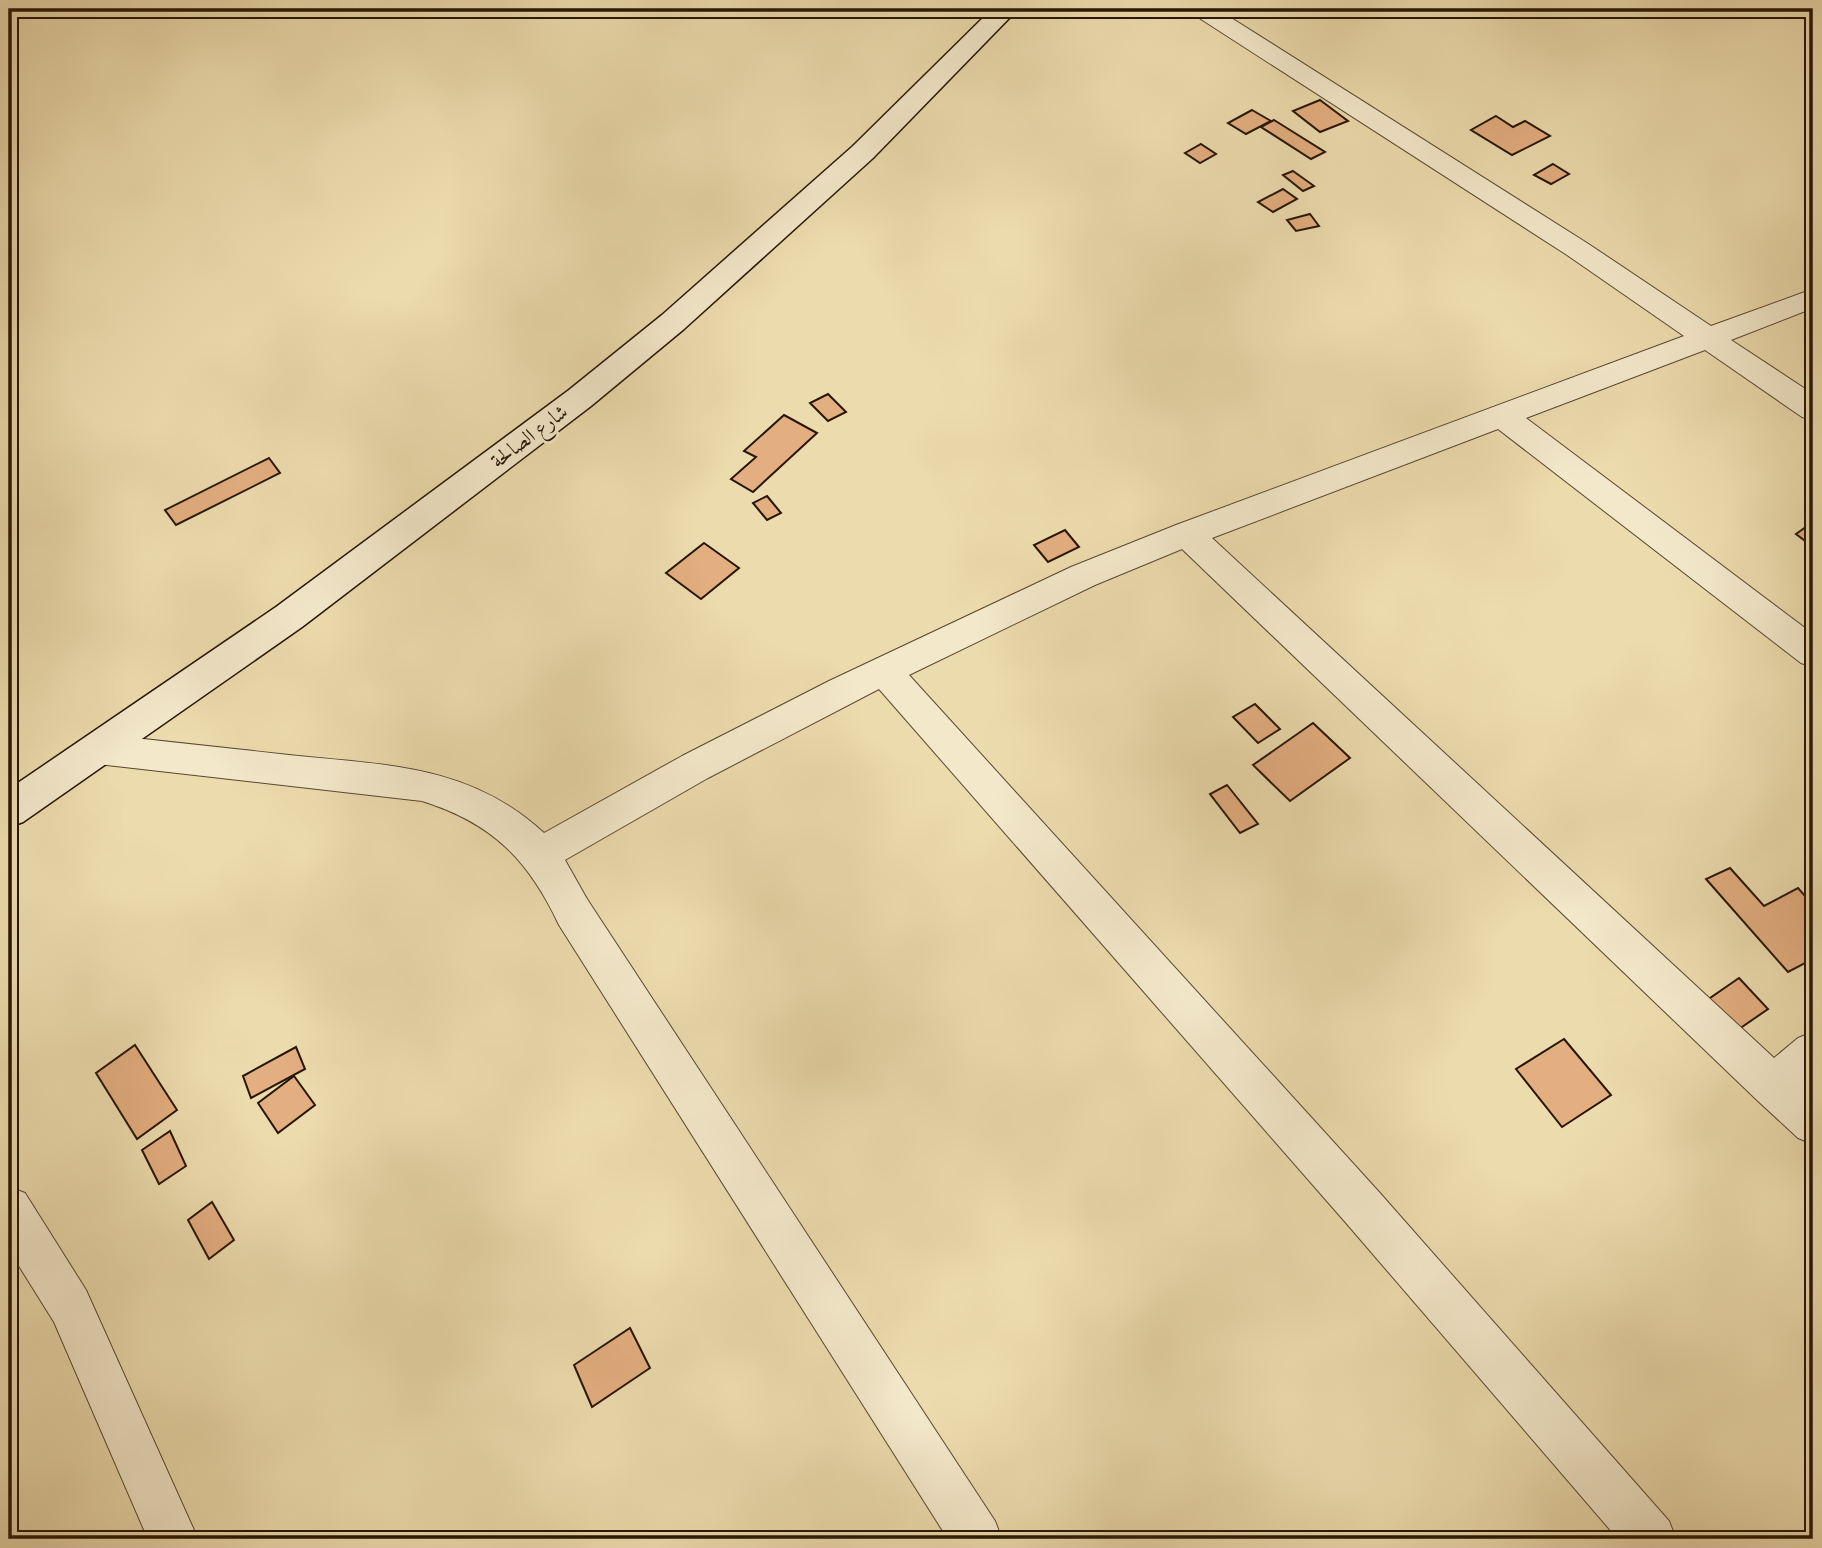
<svg xmlns="http://www.w3.org/2000/svg" width="1822" height="1548" viewBox="0 0 1822 1548" font-family="Alegreya,Amiri,serif">
<style>
.building{fill:#e3ae80;stroke:#271605;stroke-width:2}
.lines{fill:none;stroke-linecap:round;stroke-linejoin:round}
.minor-casing{stroke:#58472f;stroke-width:2}
.secondary-casing{stroke:#271605;stroke-width:3}
.minor{fill:#f3e8ca;fill-rule:evenodd}
.secondary{fill:#f3e8ca;fill-rule:evenodd}
.labels{text-anchor:middle;stroke-width:5;stroke-linejoin:round;paint-order:stroke}
.street-label{font-size:21px;fill:#271605;stroke:#f3e8ca}
</style>
<rect width="100%" height="100%" fill="#ecdbad"/>
<filter id="stains"><feTurbulence type="fractalNoise" baseFrequency=".00286" numOctaves="4"/><feColorMatrix values="0 0 0 0 .2 0 0 0 0 .09 0 0 0 0 .02 0 0 0 .5 -.17"/></filter>
<radialGradient id="worn" r=".72"><stop offset=".6" stop-color="#630" stop-opacity="0"/><stop offset="1" stop-color="#630" stop-opacity=".3"/></radialGradient>
<g class="building">
<polygon points="1320,100 1348,121 1320,132 1293,111"/>
<polygon points="1252,110 1271,121 1246,134 1228,123"/>
<polygon points="1496,116 1513,127 1525,121 1550,136 1512,155 1471,130"/>
<polygon points="1274,120 1325,152 1311,159 1261,127"/>
<polygon points="1201,144 1216,154 1200,163 1185,153"/>
<polygon points="1553,164 1569,174 1551,184 1534,175"/>
<polygon points="1293,171 1314,186 1303,191 1283,175"/>
<polygon points="1283,189 1297,199 1273,212 1258,202"/>
<polygon points="1310,214 1319,226 1296,231 1287,220"/>
<polygon points="828,394 846,412 828,421 810,403"/>
<polygon points="784,415 817,433 753,492 731,479 756,457 744,451"/>
<polygon points="269,458 280,473 176,525 165,510"/>
<polygon points="767,496 781,513 767,520 753,503"/>
<polygon points="1813,522 1813,547 1796,534"/>
<polygon points="1065,530 1079,547 1048,562 1034,545"/>
<polygon points="704,543 739,568 701,599 666,573"/>
<polygon points="1255,704 1280,729 1258,743 1233,717"/>
<polygon points="1313,723 1350,758 1290,801 1253,765"/>
<polygon points="1227,785 1258,824 1240,833 1210,794"/>
<polygon points="1730,868 1764,906 1798,888 1813,905 1813,959 1788,972 1706,879"/>
<polygon points="1739,978 1768,1009 1729,1036 1700,1005"/>
<polygon points="1564,1039 1611,1095 1562,1127 1516,1069"/>
<polygon points="135,1045 177,1110 137,1139 96,1073"/>
<polygon points="296,1047 305,1069 251,1098 243,1076"/>
<polygon points="294,1076 315,1105 278,1133 258,1103"/>
<polygon points="170,1131 186,1166 159,1184 142,1150"/>
<polygon points="212,1202 234,1240 209,1259 188,1220"/>
<polygon points="630,1328 650,1368 592,1407 574,1365"/>
</g>
<g class="lines">
<g class="minor-casing">
<g id="minor">
<path d="M1189 9H1217L1587 243 1711 326 1813 289V308L1731 340 1813 394V420L1802 417 1705 350 1526 418 1813 634V667L1801 663 1498 429 1212 538 1774 1058 1798 1038 1813 1032V1079L1805 1086 1813 1094V1144L1798 1138 1758 1101 1182 549 1095 585 909 675 1379 1192 1669 1521 1676 1539H1618L1347 1224 879 689 708 778 565 860 587 899 995 1521 1002 1539H948L559 925C528 859 492 823 422 801L98 764 85 760 80 749 85 738 98 734C162 741 226 748 289 755 384 765 470 764 544 833L682 756 829 681 1071 567 1176 525 1684 336 1567 255 1193 14Z"/>
<polygon points="9,1187 25,1193 86,1290 198,1539 148,1539 54,1322 9,1250"/>
</g>
</g>
<g class="secondary-casing">
<polygon id="secondary" points="992,9 1018,9 873,158 684,329 591,406 302,627 23,822 9,827 9,789 276,607 569,390 662,315 853,146"/>
</g>
<use href="#minor" class="minor"/>
<use href="#secondary" class="secondary"/>
</g>
<g class="labels">
<g class="street-label">
<text transform="translate(529 436) rotate(-37)" y="7">شارع الصالحة</text>
</g>
</g>
<rect width="1822" height="1548" fill="none" stroke="#ecdbad" stroke-width="35"/>
<rect x="10" y="10" width="1801" height="1527" fill="none" stroke="#271605" stroke-width="3.5"/>
<rect x="18" y="18" width="1787" height="1513" fill="none" stroke="#271605" stroke-width="2"/>
<rect width="100%" height="100%" filter="url(#stains)"/>
<rect width="100%" height="100%" fill="url(#worn)"/>
</svg>
